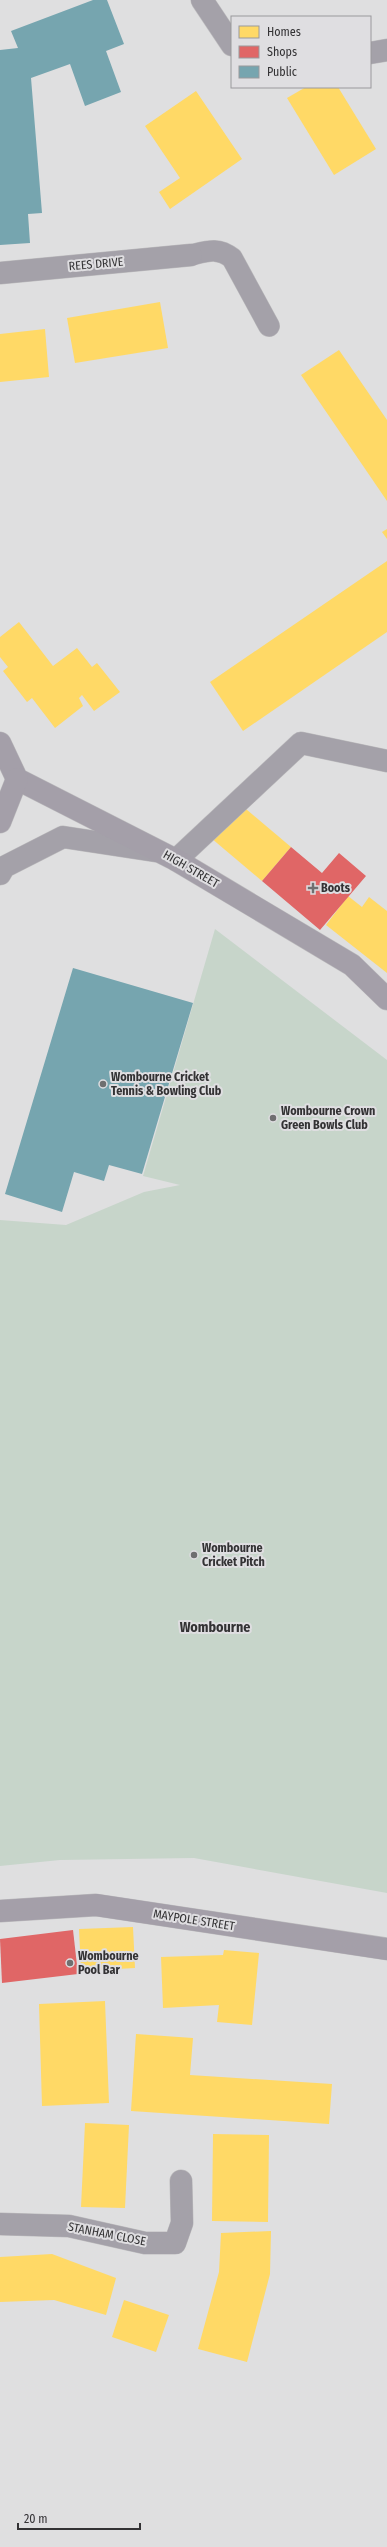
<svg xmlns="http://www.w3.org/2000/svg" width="387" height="2547" viewBox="0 0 387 2547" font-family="'Fira Sans Condensed',sans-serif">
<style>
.green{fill:#c7d5ca}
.homes{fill:#ffd966}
.shops{fill:#e06666}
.public{fill:#76a5af}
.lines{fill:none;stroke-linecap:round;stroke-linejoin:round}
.lane-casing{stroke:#bdbcbe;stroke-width:22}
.street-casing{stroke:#bdbcbe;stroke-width:23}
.secondary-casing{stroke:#bdbcbe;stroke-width:23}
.lane{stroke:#a4a1a9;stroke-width:21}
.street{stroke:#a4a1a9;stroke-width:22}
.secondary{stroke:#a49fa9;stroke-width:22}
.poi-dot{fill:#6f6f70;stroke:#dfdee1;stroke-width:1.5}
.labels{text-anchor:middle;stroke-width:4;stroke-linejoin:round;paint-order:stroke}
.street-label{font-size:12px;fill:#333234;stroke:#dfdee1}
.poi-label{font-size:12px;font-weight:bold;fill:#333234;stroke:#dfdee1;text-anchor:start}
.quarter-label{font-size:14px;font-weight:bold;fill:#333234;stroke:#dfdee1}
</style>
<rect width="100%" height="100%" fill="#dfdfe0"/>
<polygon class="green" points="215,929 387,1060 387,1893 194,1858 60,1860 0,1866 0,1220 66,1225 144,1192 180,1185 143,1176"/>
<g class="homes">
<polygon points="306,87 338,87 376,149 334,175 287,98"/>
<polygon points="196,91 242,159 170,209 159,192 180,178 145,126"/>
<polygon points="160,302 168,348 75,363 67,318"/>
<polygon points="45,329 49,377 0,382 0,334"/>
<polygon points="339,350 387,420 387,501 301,375"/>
<polygon points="387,529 387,539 382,532"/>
<polygon points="387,561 387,632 243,731 210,682"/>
<polygon points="19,622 53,666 77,648 92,667 97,663 120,692 94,711 82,695 79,698 83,706 55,728 32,698 27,702 3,671 8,667 0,657 0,637"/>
<polygon points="240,804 291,847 262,881 211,838"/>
<polygon points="348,896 362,907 369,897 387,911 387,973 326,925"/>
<polygon points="133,1927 135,1968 81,1971 79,1929"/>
<polygon points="224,1950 259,1953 252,2025 217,2022 219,2005 163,2008 161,1957 223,1955"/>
<polygon points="105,2001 109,2103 42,2106 39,2004"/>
<polygon points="136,2034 193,2038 190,2075 332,2084 329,2124 131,2111"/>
<polygon points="85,2123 129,2125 125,2208 81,2207"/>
<polygon points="213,2134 269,2135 268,2222 212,2221"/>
<polygon points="271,2231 270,2274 247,2362 198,2349 219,2272 221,2233"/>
<polygon points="52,2254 116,2278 106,2315 54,2300 0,2302 0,2257"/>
<polygon points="124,2300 169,2315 156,2352 112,2337"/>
</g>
<g class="shops">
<polygon points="291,847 322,873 339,853 366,876 320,930 262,881"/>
<polygon points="73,1930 78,1974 2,1983 0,1939"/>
</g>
<g class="public">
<polygon points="93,0 107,0 124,44 106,51 121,92 85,106 70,64 31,78 42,213 28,214 30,243 0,245 0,50 18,48 11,31"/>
<polygon points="73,968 193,1003 142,1174 109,1165 104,1181 74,1172 62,1212 5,1194"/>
</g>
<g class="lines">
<g class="lane-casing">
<path id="lane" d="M191 255C208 251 218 247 232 258L269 326"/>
</g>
<g class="street-casing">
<g id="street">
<polyline points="202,0 232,45"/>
<polyline points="370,53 387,50"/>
<polyline points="0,273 191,255"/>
<polyline points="176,860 301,743 387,761"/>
<polyline points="0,874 4,867 63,837 155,851"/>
<polyline points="0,2224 69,2226 145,2243 175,2243 182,2223 181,2181"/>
</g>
</g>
<g class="secondary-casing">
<g id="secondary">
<polyline points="0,743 17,779 176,860 352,965 387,999"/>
<polyline points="0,822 17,779"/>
<polyline points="0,1911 96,1905 387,1949"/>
</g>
</g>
<use href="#lane" class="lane"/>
<use href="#street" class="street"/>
<use href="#secondary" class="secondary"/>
</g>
<g class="poi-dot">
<path d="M311 882h4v4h4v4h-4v4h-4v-4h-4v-4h4z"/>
<circle cx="103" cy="1084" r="4"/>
<circle cx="273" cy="1118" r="4"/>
<circle cx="194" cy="1555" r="4"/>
<circle cx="70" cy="1963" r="4"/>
</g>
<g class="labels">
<g class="street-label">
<text transform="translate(96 264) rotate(-5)" y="4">REES DRIVE</text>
<text transform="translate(191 869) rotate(30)" y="4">HIGH STREET</text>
<text transform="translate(194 1920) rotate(9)" y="4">MAYPOLE STREET</text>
<text transform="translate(107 2234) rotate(11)" y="4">STANHAM CLOSE</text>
</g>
<g class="poi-label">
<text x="321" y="892">Boots</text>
<text x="111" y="1081">Wombourne Cricket<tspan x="111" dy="14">Tennis &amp; Bowling Club</tspan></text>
<text x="281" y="1115">Wombourne Crown<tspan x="281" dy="14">Green Bowls Club</tspan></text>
<text x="202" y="1552">Wombourne<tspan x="202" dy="14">Cricket Pitch</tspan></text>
<text x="78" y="1960">Wombourne<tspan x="78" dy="14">Pool Bar</tspan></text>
</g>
<g class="quarter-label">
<text x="215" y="1632">Wombourne</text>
</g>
</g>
<rect x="231" y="16" width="140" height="72" fill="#dfdee1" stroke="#9a999c"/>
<rect x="239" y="26" width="20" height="12" fill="#ffd966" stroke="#9a999c"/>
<text x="267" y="36" font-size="12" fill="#333234">Homes</text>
<rect x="239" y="46" width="20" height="12" fill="#e06666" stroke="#9a999c"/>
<text x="267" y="56" font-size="12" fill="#333234">Shops</text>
<rect x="239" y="66" width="20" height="12" fill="#76a5af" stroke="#9a999c"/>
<text x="267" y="76" font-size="12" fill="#333234">Public</text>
<path d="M18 2523v6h122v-6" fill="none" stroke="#333234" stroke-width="2"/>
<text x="24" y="2523" font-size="12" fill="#333234" stroke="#dfdee1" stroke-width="3" paint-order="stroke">20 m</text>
</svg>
